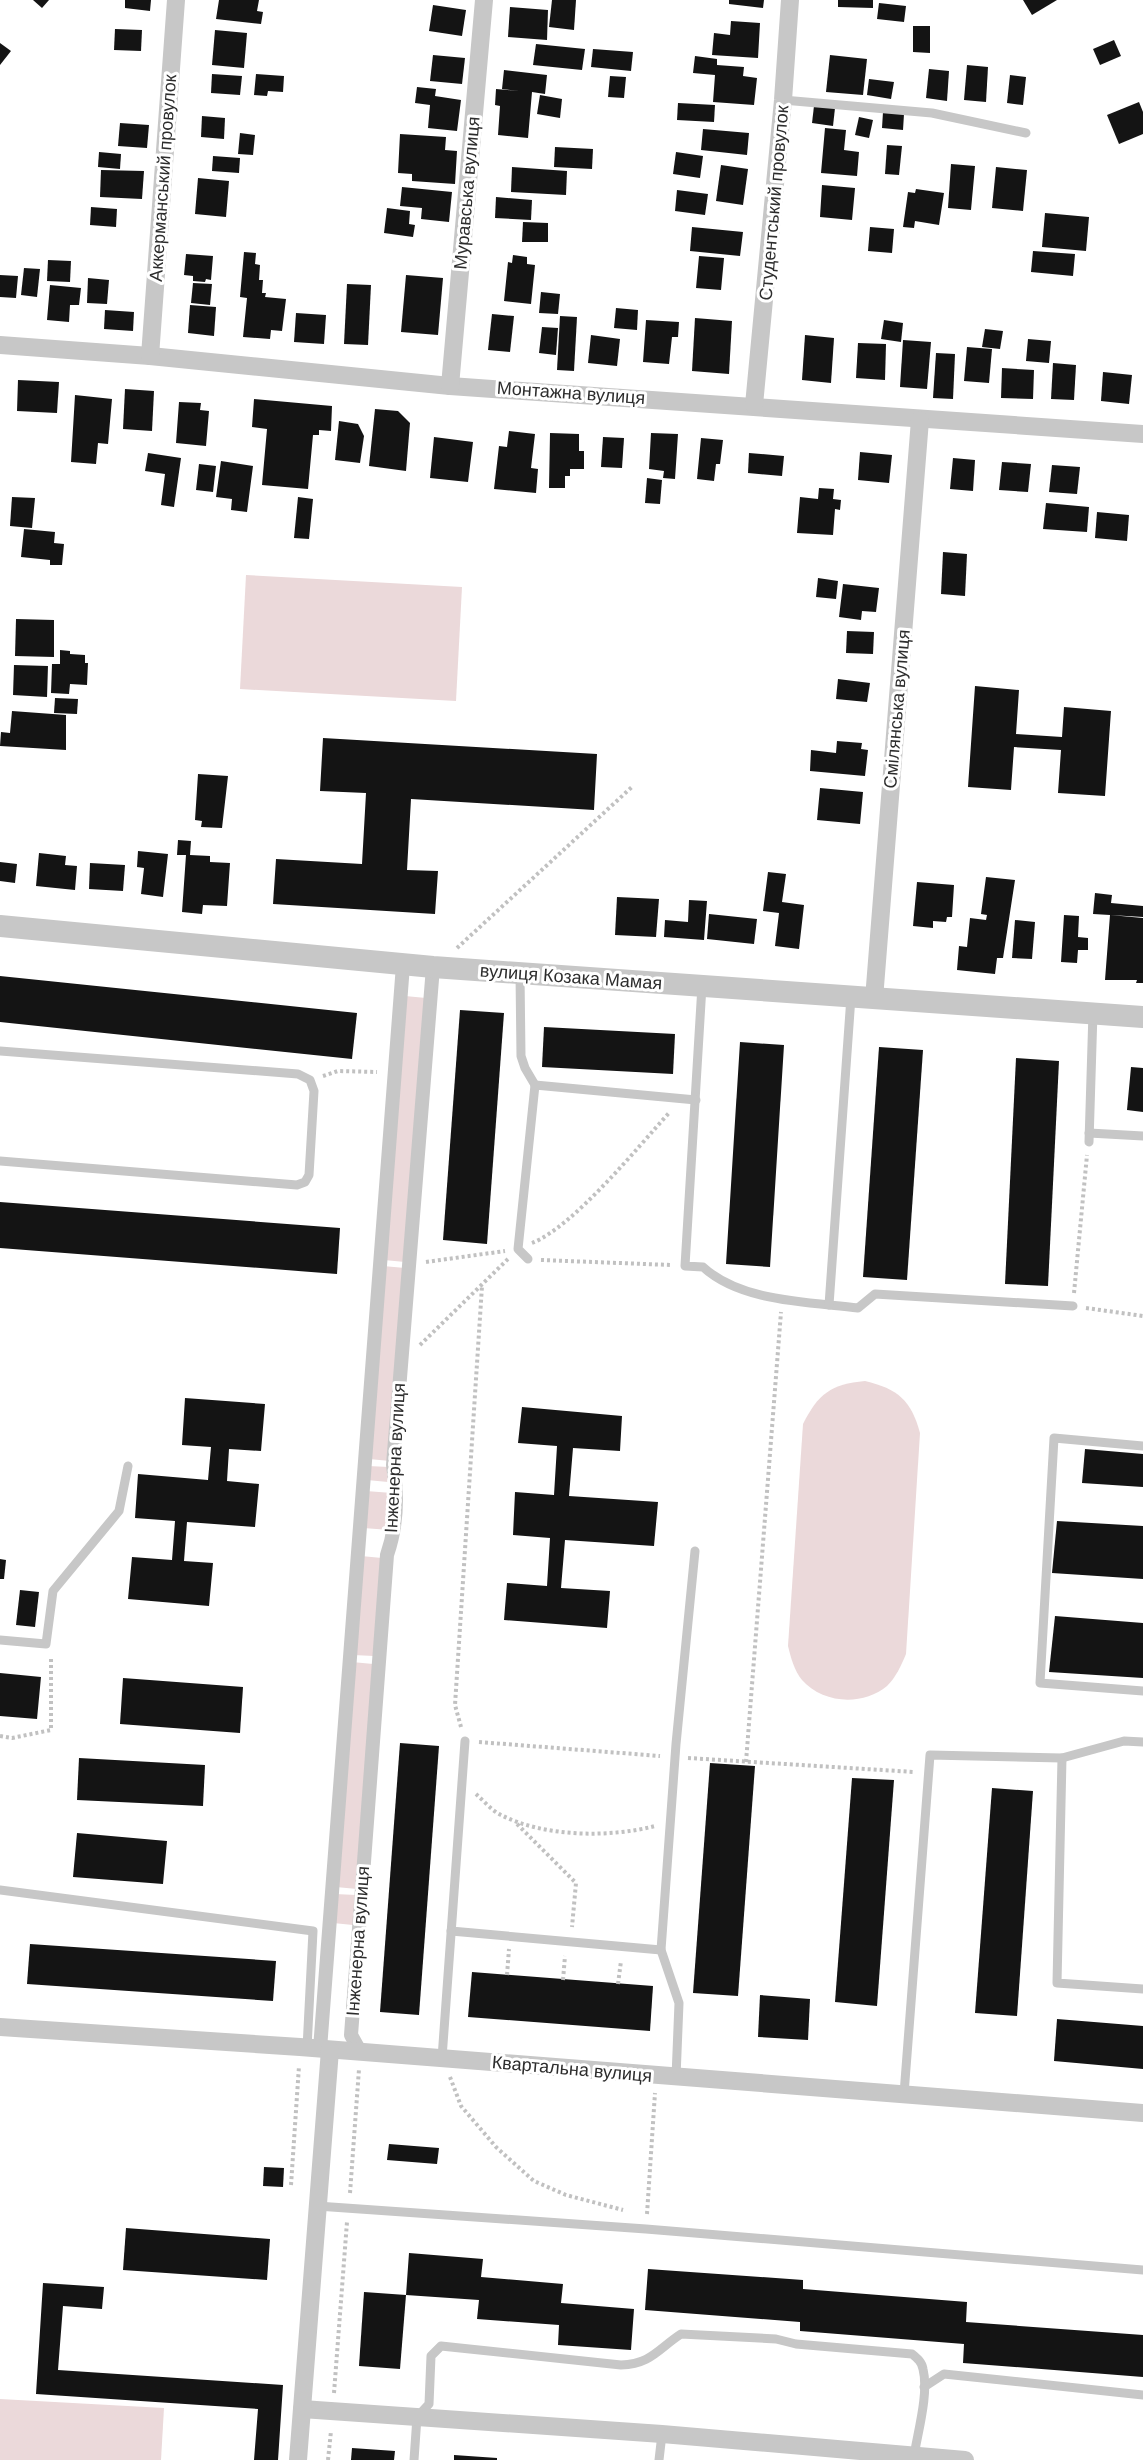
<svg xmlns="http://www.w3.org/2000/svg" width="1143" height="2460" viewBox="0 0 1143 2460" font-family="Helvetica,sans-serif">
<style>
.green{fill:#ebd9da}
.building{fill:#141414}
.lines{fill:none;stroke-linecap:round;stroke-linejoin:round}
.path{stroke:#c1c1c1;stroke-width:4;stroke-dasharray:3 3;stroke-linecap:butt}
.service{stroke:#c7c7c7;stroke-width:9}
.pedestrian{stroke:#c7c7c7;stroke-width:14}
.minor{stroke:#c7c7c7;stroke-width:18}
.tertiary{stroke:#c7c7c7;stroke-width:22}
.labels{text-anchor:middle;stroke-width:6;stroke-linejoin:round;paint-order:stroke}
.street-label{font-size:18px;fill:#2d2d2d;stroke:#fff}
</style>
<rect width="100%" height="100%" fill="#fff"/>
<g class="green">
<polygon points="246,575 462,587 456,701 240,689"/>
<polygon points="405,996 426,998 405,1262 384,1260"/>
<polygon points="383,1266 405,1268 390,1461 369,1459"/>
<path d="M865 1381C898 1389 911 1400 920 1433L906 1654C901 1666 896 1677 887 1686 863 1706 823 1704 802 1680 794 1670 791 1658 788 1646L803 1424C818 1394 831 1384 865 1381Z"/>
<polygon points="368,1466 389,1467 388,1482 367,1480"/>
<polygon points="366,1491 392,1493 390,1530 363,1528"/>
<polygon points="361,1556 382,1558 374,1656 353,1655"/>
<polygon points="352,1662 373,1664 357,1889 336,1887"/>
<polygon points="335,1894 356,1895 353,1925 333,1923"/>
<polygon points="0,2399 164,2408 161,2460 0,2460"/>
</g>
<g class="building">
<polygon points="33,0 49,0 42,8"/>
<polygon points="125,0 151,0 150,11 125,8"/>
<polygon points="219,0 259,0 257,11 263,12 261,24 216,19"/>
<polygon points="552,0 576,0 574,30 549,27"/>
<polygon points="729,0 764,0 763,8 729,4"/>
<polygon points="838,0 873,0 873,8 838,7"/>
<polygon points="1023,0 1057,0 1032,15"/>
<polygon points="879,3 906,6 904,22 877,19"/>
<polygon points="433,5 466,10 462,36 429,31"/>
<polygon points="510,7 548,10 547,40 508,37"/>
<polygon points="731,21 760,23 758,58 712,55 714,33 730,35"/>
<polygon points="913,26 930,26 930,53 913,52"/>
<polygon points="115,29 142,30 141,51 114,50"/>
<polygon points="215,30 247,33 244,68 212,65"/>
<polygon points="1114,40 1121,56 1100,65 1093,49"/>
<polygon points="0,43 11,51 0,65"/>
<polygon points="536,44 585,49 582,70 533,65"/>
<polygon points="593,49 633,52 631,71 591,67"/>
<polygon points="433,55 465,58 462,84 430,81"/>
<polygon points="830,55 867,59 863,95 826,92"/>
<polygon points="695,56 717,59 717,65 744,67 743,76 757,78 754,105 713,102 715,75 693,73"/>
<polygon points="967,65 988,67 986,102 964,100"/>
<polygon points="929,69 949,71 947,101 926,98"/>
<polygon points="504,70 547,75 545,94 532,92 528,138 498,135 500,106 495,105 496,89 520,91 502,89"/>
<polygon points="212,74 242,76 240,95 211,93"/>
<polygon points="256,74 284,76 283,92 268,91 267,96 254,95"/>
<polygon points="1010,75 1026,77 1023,105 1007,103"/>
<polygon points="610,76 626,77 624,98 608,97"/>
<polygon points="869,79 894,82 891,99 867,95"/>
<polygon points="417,87 436,89 435,96 461,100 457,131 428,128 430,105 415,103"/>
<polygon points="540,95 562,99 560,118 537,114"/>
<polygon points="1139,102 1143,112 1143,134 1119,144 1107,115"/>
<polygon points="678,103 715,105 714,122 677,120"/>
<polygon points="814,106 835,108 833,126 812,123"/>
<polygon points="883,112 904,114 903,130 882,128"/>
<polygon points="202,116 225,118 224,139 201,137"/>
<polygon points="859,117 873,120 869,138 855,135"/>
<polygon points="120,123 149,125 147,148 118,146"/>
<polygon points="825,128 846,130 844,150 859,152 857,176 821,173"/>
<polygon points="703,129 749,133 747,155 701,150"/>
<polygon points="240,133 255,135 253,155 238,154"/>
<polygon points="400,134 446,137 445,150 457,151 455,184 412,181 412,174 398,173"/>
<polygon points="887,145 902,146 899,175 885,174"/>
<polygon points="555,147 593,149 592,169 554,167"/>
<polygon points="99,152 121,154 120,169 98,167"/>
<polygon points="676,152 703,156 700,178 673,174"/>
<polygon points="213,156 240,158 239,173 212,171"/>
<polygon points="951,164 975,166 971,210 948,208"/>
<polygon points="721,165 748,169 743,205 716,201"/>
<polygon points="512,167 567,171 566,195 511,192"/>
<polygon points="996,167 1027,170 1023,211 992,208"/>
<polygon points="101,170 144,171 142,199 100,197"/>
<polygon points="198,178 229,181 226,217 195,214"/>
<polygon points="822,185 855,188 852,220 820,217"/>
<polygon points="402,187 452,192 449,222 421,219 422,208 400,206"/>
<polygon points="916,189 944,193 939,225 915,221 914,228 903,227 908,192 915,193"/>
<polygon points="677,190 708,194 705,215 675,211"/>
<polygon points="496,197 532,200 531,220 495,218"/>
<polygon points="91,207 117,209 116,227 90,225"/>
<polygon points="387,208 410,211 409,224 415,225 413,237 384,233"/>
<polygon points="1045,213 1089,217 1086,251 1042,247"/>
<polygon points="523,222 548,223 548,242 522,242"/>
<polygon points="692,227 743,232 740,256 690,251"/>
<polygon points="870,227 894,229 892,253 868,251"/>
<polygon points="1033,251 1075,254 1073,276 1031,272"/>
<polygon points="244,252 256,253 255,264 260,265 259,280 263,280 262,293 266,293 265,297 286,299 282,331 271,330 270,339 243,337 247,298 240,297"/>
<polygon points="186,254 213,256 211,280 206,279 205,282 193,281 193,276 184,275"/>
<polygon points="513,255 527,257 527,264 535,265 531,304 504,301 508,262 512,263"/>
<polygon points="699,256 724,258 721,290 696,288"/>
<polygon points="48,260 71,261 70,282 47,281"/>
<polygon points="24,268 40,269 37,297 21,295"/>
<polygon points="0,275 18,276 16,298 0,297"/>
<polygon points="406,275 443,278 438,335 401,332"/>
<polygon points="88,278 109,280 107,304 87,303"/>
<polygon points="193,283 212,284 210,305 191,303"/>
<polygon points="347,284 371,285 368,345 344,344"/>
<polygon points="50,285 81,288 79,305 70,305 69,322 47,320"/>
<polygon points="541,292 560,294 558,314 539,313"/>
<polygon points="190,305 216,307 214,336 188,333"/>
<polygon points="616,308 638,310 637,330 614,328"/>
<polygon points="105,310 134,312 133,331 104,329"/>
<polygon points="296,313 326,315 324,344 294,342"/>
<polygon points="492,314 514,316 510,352 488,350"/>
<polygon points="560,316 577,317 574,371 557,370"/>
<polygon points="695,318 732,321 729,374 692,371"/>
<polygon points="646,320 679,322 678,337 672,337 669,364 643,362"/>
<polygon points="884,320 903,323 901,342 881,339"/>
<polygon points="542,327 558,328 556,355 539,353"/>
<polygon points="985,329 1003,331 1000,349 982,347"/>
<polygon points="591,335 620,339 617,366 588,363"/>
<polygon points="805,335 834,338 831,383 802,380"/>
<polygon points="1028,339 1051,341 1049,363 1026,361"/>
<polygon points="903,340 931,342 927,389 900,387"/>
<polygon points="858,343 886,344 885,380 856,378"/>
<polygon points="967,347 992,349 989,383 964,381"/>
<polygon points="936,353 955,354 953,399 933,398"/>
<polygon points="1053,363 1076,365 1074,400 1051,399"/>
<polygon points="1002,368 1034,370 1033,399 1001,398"/>
<polygon points="1103,372 1132,375 1129,404 1101,401"/>
<polygon points="18,380 59,382 57,413 17,411"/>
<polygon points="125,389 154,391 152,431 123,429"/>
<polygon points="75,395 112,399 108,444 98,443 96,464 71,462"/>
<polygon points="254,399 332,406 331,431 319,430 319,435 313,435 308,489 262,485 267,429 252,427"/>
<polygon points="179,402 201,403 200,410 209,411 206,446 176,443"/>
<polygon points="375,409 398,411 410,423 406,471 369,466"/>
<polygon points="339,421 358,424 364,436 360,463 335,460"/>
<polygon points="509,431 535,434 531,468 538,469 536,493 494,489 499,446 507,447"/>
<polygon points="550,433 579,434 579,451 584,451 584,469 570,469 570,476 565,476 565,488 549,488"/>
<polygon points="651,433 678,434 675,479 663,478 664,471 649,469"/>
<polygon points="434,437 473,442 468,482 430,478"/>
<polygon points="603,437 624,438 622,468 601,467"/>
<polygon points="701,438 723,440 720,464 716,464 714,481 697,479"/>
<polygon points="860,452 892,455 889,483 858,480"/>
<polygon points="148,453 181,458 174,507 161,505 165,474 145,471"/>
<polygon points="749,453 784,456 782,476 748,473"/>
<polygon points="953,458 975,460 973,491 950,489"/>
<polygon points="221,461 253,466 247,512 231,510 232,499 216,497"/>
<polygon points="1002,462 1031,464 1028,492 999,490"/>
<polygon points="199,464 216,466 213,492 196,490"/>
<polygon points="1052,465 1080,467 1077,494 1049,492"/>
<polygon points="647,478 662,480 660,504 645,503"/>
<polygon points="819,488 834,489 833,499 841,500 840,510 835,509 833,535 797,533 800,497 818,499"/>
<polygon points="12,497 35,498 32,528 10,526"/>
<polygon points="298,497 313,499 309,539 294,538"/>
<polygon points="1046,503 1089,507 1087,532 1043,529"/>
<polygon points="1097,512 1129,515 1127,541 1095,538"/>
<polygon points="24,529 55,532 54,543 64,544 62,565 50,565 50,560 21,557"/>
<polygon points="943,552 967,554 965,596 941,594"/>
<polygon points="818,578 838,581 836,599 816,597"/>
<polygon points="843,584 879,588 876,612 862,611 861,620 839,617"/>
<polygon points="16,619 54,620 54,657 15,656"/>
<polygon points="847,631 874,632 873,654 846,653"/>
<polygon points="60,650 70,651 70,654 85,655 85,663 88,663 87,685 70,684 69,694 51,693 52,664 60,664"/>
<polygon points="14,665 48,666 47,697 13,695"/>
<polygon points="838,679 870,683 867,702 836,699"/>
<polygon points="975,686 1019,690 1016,734 1062,737 1064,707 1111,711 1105,796 1058,793 1061,750 1014,747 1011,790 968,787"/>
<polygon points="55,698 78,699 77,714 54,713"/>
<polygon points="12,711 66,715 66,750 0,746 1,732 10,733"/>
<polygon points="323,738 597,754 594,810 411,799 407,870 438,871 435,914 273,904 276,859 362,864 366,793 320,791"/>
<polygon points="837,741 862,743 861,749 868,750 865,776 810,771 811,750 836,753"/>
<polygon points="198,774 228,776 222,828 201,827 202,821 195,820"/>
<polygon points="820,788 863,792 860,824 817,820"/>
<polygon points="178,840 191,841 190,855 210,856 210,862 230,863 227,906 203,905 202,914 182,912 186,855 177,855"/>
<polygon points="138,851 168,854 163,897 141,894 144,868 137,867"/>
<polygon points="39,853 66,856 65,865 77,866 75,890 36,886"/>
<polygon points="0,862 17,864 15,883 0,881"/>
<polygon points="90,863 125,865 123,891 89,889"/>
<polygon points="768,872 786,874 782,902 804,905 799,949 775,946 779,913 763,911"/>
<polygon points="986,877 1015,880 1003,958 997,958 995,974 957,970 959,946 967,947 970,918 986,920 987,915 981,914"/>
<polygon points="917,882 954,885 952,917 947,917 946,922 933,921 933,928 913,926"/>
<polygon points="1095,893 1112,895 1111,903 1143,906 1143,917 1110,915 1143,918 1143,983 1136,983 1137,980 1105,980 1110,915 1093,914"/>
<polygon points="617,897 659,899 656,937 615,935"/>
<polygon points="689,900 707,901 704,940 664,937 665,920 688,922"/>
<polygon points="709,914 757,919 754,944 707,939"/>
<polygon points="1064,915 1079,916 1078,937 1088,938 1088,950 1078,950 1077,963 1061,962"/>
<polygon points="1015,920 1035,922 1032,959 1012,958"/>
<polygon points="0,976 357,1013 352,1059 0,1022"/>
<polygon points="460,1010 504,1013 487,1244 443,1240"/>
<polygon points="544,1027 675,1034 673,1074 542,1067"/>
<polygon points="740,1042 784,1045 770,1267 726,1264"/>
<polygon points="879,1047 923,1050 907,1280 863,1277"/>
<polygon points="1016,1058 1059,1061 1048,1286 1005,1284"/>
<polygon points="1131,1067 1143,1068 1143,1112 1127,1110"/>
<polygon points="0,1202 340,1228 337,1274 0,1248"/>
<polygon points="185,1398 265,1404 261,1451 229,1449 227,1481 259,1484 255,1527 187,1522 184,1561 213,1563 209,1606 128,1599 132,1557 172,1560 175,1521 135,1518 138,1474 208,1480 211,1447 182,1445"/>
<polygon points="522,1407 622,1416 620,1451 573,1448 569,1496 658,1502 654,1546 565,1540 561,1588 610,1591 607,1628 504,1620 507,1583 547,1586 550,1538 513,1535 515,1492 554,1495 557,1446 518,1443"/>
<polygon points="1085,1449 1143,1454 1143,1487 1082,1483"/>
<polygon points="1057,1521 1143,1526 1143,1579 1052,1573"/>
<polygon points="0,1559 6,1560 4,1579 0,1579"/>
<polygon points="20,1590 39,1592 35,1627 16,1625"/>
<polygon points="1055,1616 1143,1623 1143,1678 1049,1672"/>
<polygon points="0,1673 41,1677 37,1719 0,1716"/>
<polygon points="123,1678 243,1687 240,1733 120,1724"/>
<polygon points="400,1743 439,1746 419,2015 380,2012"/>
<polygon points="79,1758 205,1765 203,1806 77,1800"/>
<polygon points="710,1763 755,1766 738,1996 693,1993"/>
<polygon points="852,1778 894,1780 877,2006 835,2002"/>
<polygon points="992,1788 1033,1791 1017,2016 975,2013"/>
<polygon points="77,1833 167,1841 163,1884 73,1877"/>
<polygon points="30,1944 276,1961 273,2001 27,1984"/>
<polygon points="472,1972 653,1986 650,2031 468,2017"/>
<polygon points="760,1995 810,1999 808,2040 758,2037"/>
<polygon points="1057,2019 1143,2026 1143,2069 1054,2061"/>
<polygon points="389,2144 439,2148 437,2164 387,2160"/>
<polygon points="264,2167 284,2168 283,2187 263,2186"/>
<polygon points="126,2228 270,2239 267,2280 123,2270"/>
<polygon points="409,2253 483,2259 481,2277 563,2284 561,2303 634,2309 631,2350 558,2345 559,2325 477,2319 479,2300 406,2295"/>
<polygon points="648,2269 803,2280 803,2289 967,2302 966,2322 1143,2335 1143,2377 963,2363 964,2344 800,2331 800,2322 645,2310"/>
<polygon points="43,2283 104,2287 102,2309 63,2306 58,2370 283,2385 278,2460 254,2460 258,2409 36,2394"/>
<polygon points="364,2292 406,2295 400,2369 359,2366"/>
<polygon points="352,2448 395,2451 394,2460 351,2460"/>
<polygon points="454,2455 497,2458 497,2460 454,2460"/>
</g>
<g class="lines">
<g class="path">
<polyline points="457,948 633,786"/>
<polyline points="323,1076 338,1071 377,1072"/>
<path d="M532 1243C573 1227 637 1148 669 1113"/>
<polyline points="541,1260 671,1265"/>
<polyline points="426,1262 505,1251"/>
<polyline points="1074,1293 1087,1155"/>
<polyline points="1086,1308 1143,1316"/>
<polyline points="420,1345 509,1258"/>
<polyline points="461,1727 455,1705 482,1286"/>
<polyline points="0,1736 12,1738 51,1730 51,1657"/>
<polyline points="479,1742 660,1756"/>
<polyline points="688,1758 914,1772"/>
<polyline points="746,1762 781,1312"/>
<path d="M476 1794C484 1801 492 1811 501 1815 544 1837 609 1838 655 1826"/>
<polyline points="517,1824 576,1883 572,1927"/>
<polyline points="507,1975 509,1949"/>
<polyline points="563,1980 565,1956"/>
<polyline points="618,1984 621,1961"/>
<polyline points="450,2077 461,2106 496,2147 534,2181 566,2195 623,2210"/>
<polyline points="291,2185 299,2066"/>
<polyline points="350,2193 359,2069"/>
<polyline points="647,2214 655,2093"/>
<polyline points="334,2393 347,2222"/>
<polyline points="328,2460 331,2431"/>
</g>
<g class="service">
<polyline points="783,100 932,113 1026,133"/>
<polyline points="520,974 521,1056 525,1068 535,1085"/>
<path d="M702 986 685 1266 703 1267C741 1302 808 1302 858 1308L875 1294 1073 1306"/>
<polyline points="0,1051 298,1074 310,1080 314,1091 309,1175 305,1182 297,1185 0,1161"/>
<polyline points="1089,1133 1143,1136"/>
<polyline points="1089,1142 1093,1012"/>
<polyline points="528,1259 518,1249 535,1085 696,1100"/>
<polyline points="829,1305 851,997"/>
<polyline points="1143,1446 1054,1438 1040,1683 1143,1691"/>
<polyline points="0,1640 46,1644 53,1591 119,1511 128,1466"/>
<polyline points="1062,1758 1057,1983 1143,1989"/>
<polyline points="0,1890 313,1931 307,2048"/>
<polyline points="451,1931 661,1950"/>
<polyline points="442,2058 465,1741"/>
<polyline points="676,2077 679,2003 661,1950 676,1744 695,1551"/>
<polyline points="904,2094 930,1755 1062,1758 1124,1741 1143,1742"/>
<polyline points="317,2206 646,2229 1143,2270"/>
<polyline points="924,2387 944,2374 1143,2395"/>
<path d="M414 2460 417 2417 429 2404 431 2356 441 2346 621 2365C651 2364 658 2349 681 2334L776 2339 796 2344 912 2354C917 2358 922 2362 923 2369 929 2393 918 2431 914 2456"/>
<polyline points="659,2460 662,2434"/>
</g>
<g class="pedestrian">
<polyline points="320,2049 403,965"/>
<path d="M361 2053 351 2035 387 1555C397 1526 398 1495 393 1465L433 967"/>
</g>
<g class="minor">
<polyline points="0,345 150,356 450,386 1143,434"/>
<polyline points="150,356 176,0"/>
<polyline points="450,386 484,0"/>
<polyline points="754,405 783,100 790,0"/>
<polyline points="874,999 920,420"/>
<polyline points="0,2027 300,2047 1143,2113"/>
<polyline points="302,2409 662,2434 965,2460"/>
<polyline points="298,2460 330,2050"/>
</g>
<polyline class="tertiary" points="0,926 433,967 1143,1017"/>
</g>
<g class="labels">
<g class="street-label">
<text transform="translate(163 178) rotate(-86)" y="6">Аккерманський провулок</text>
<text transform="translate(467 193) rotate(-85)" y="6">Муравська вулиця</text>
<text transform="translate(774 203) rotate(-85)" y="6">Студентський провулок</text>
<text transform="translate(571 393) rotate(4)" y="6">Монтажна вулиця</text>
<text transform="translate(897 709) rotate(-85)" y="6">Смілянська вулиця</text>
<text transform="translate(571 977) rotate(4)" y="6">вулиця Козака Мамая</text>
<text transform="translate(395 1458) rotate(-87)" y="6">Інженерна вулиця</text>
<text transform="translate(358 1941) rotate(-86)" y="6">Інженерна вулиця</text>
<text transform="translate(572 2069) rotate(5)" y="6">Квартальна вулиця</text>
</g>
</g>
</svg>
